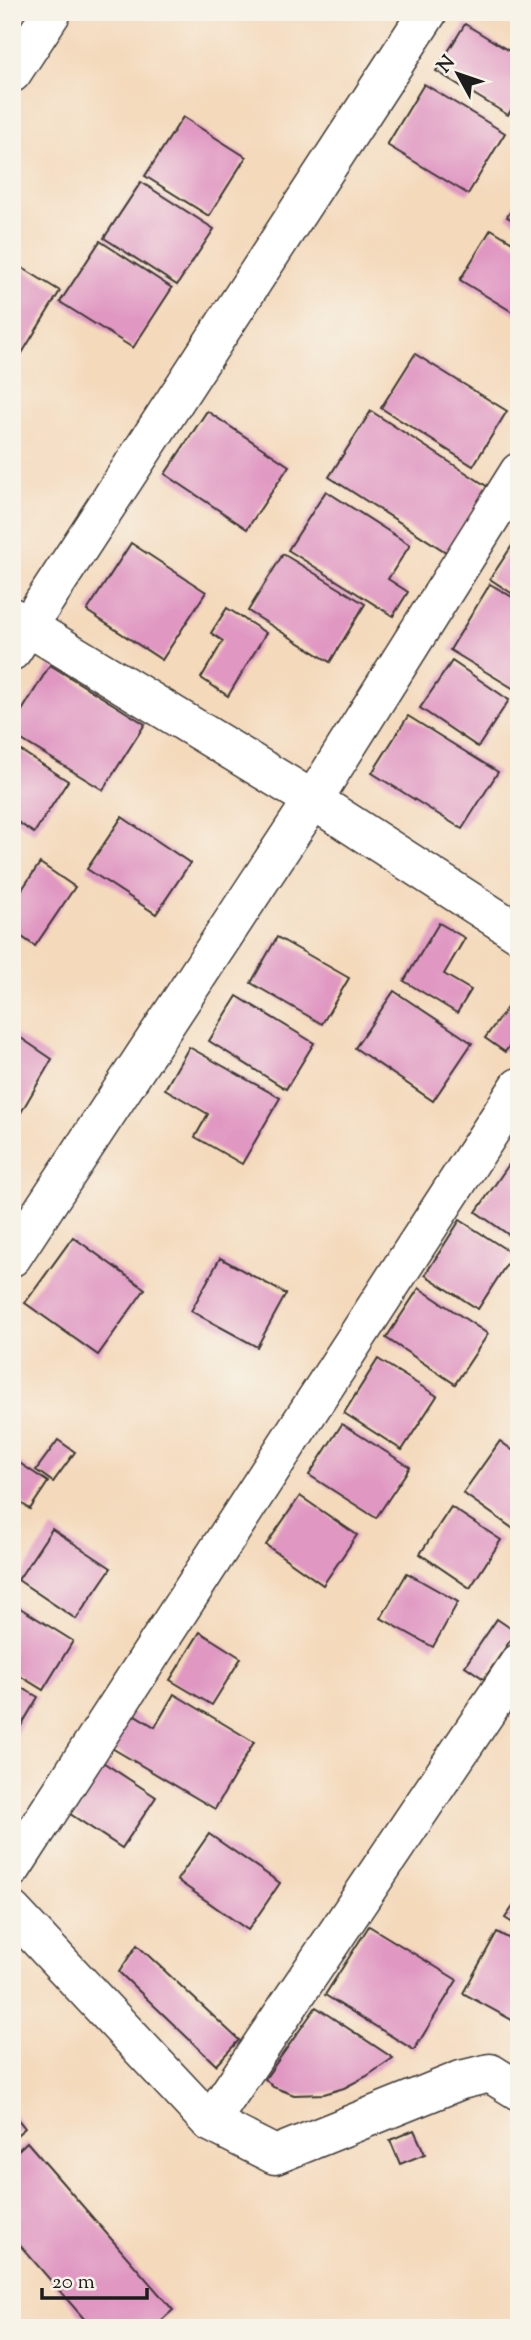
<svg xmlns="http://www.w3.org/2000/svg" width="531" height="2340" viewBox="0 0 531 2340" font-family="'Sorts Mill Goudy',serif">
<style>
.building{fill:#e097c2}
.lines{fill:none;stroke-linecap:round;stroke-linejoin:round}
.minor-casing{stroke:#3c3834;stroke-width:41}
.minor{stroke:#fff;stroke-width:38}
</style>
<rect width="100%" height="100%" fill="#f7f3e8"/>
<filter id="ink" filterUnits="userSpaceOnUse"><feTurbulence type="fractalNoise" baseFrequency=".0143" numOctaves="2"/><feDisplacementMap in="SourceGraphic" scale="14" xChannelSelector="R" yChannelSelector="G"/><feConvolveMatrix kernelMatrix="1 2 1 2 8 2 1 2 1" color-interpolation-filters="sRGB"/></filter>
<filter id="wash" filterUnits="userSpaceOnUse"><feTurbulence type="fractalNoise" baseFrequency=".00686" numOctaves="4" result="noise"/><feDisplacementMap in="SourceGraphic" scale="28" xChannelSelector="R" yChannelSelector="G"/><feGaussianBlur stdDeviation="1.57" result="paint"/><feColorMatrix in="noise" values="0 0 0 0 0 0 0 0 0 0 0 0 0 0 0 0 0 1.4 0 .05"/><feComposite in="paint" operator="in"/></filter>
<g filter="url(#wash)">
<rect width="100%" height="100%" fill="#f4d9bb"/>
<g id="blocks">
<g class="building">
<polygon points="465,24 519,57 519,97 508,115 436,71"/>
<polygon points="424,84 505,133 468,194 387,145"/>
<polygon points="183,117 246,157 209,216 145,176"/>
<polygon points="141,182 214,229 177,285 104,238"/>
<polygon points="519,197 519,224 507,217"/>
<polygon points="491,229 519,246 519,316 460,280"/>
<polygon points="100,241 172,288 133,348 60,302"/>
<polygon points="16,264 60,291 16,363 12,361 12,271"/>
<polygon points="415,354 507,411 473,466 381,408"/>
<polygon points="207,411 289,466 247,529 165,474"/>
<polygon points="371,411 488,487 446,552 329,477"/>
<polygon points="326,491 410,545 388,579 408,592 393,616 288,550"/>
<polygon points="519,535 519,598 490,579"/>
<polygon points="131,543 206,592 162,660 87,611"/>
<polygon points="283,554 365,604 330,662 248,611"/>
<polygon points="490,584 519,601 519,692 450,650"/>
<polygon points="227,608 266,633 228,696 201,678 223,641 211,633"/>
<polygon points="452,661 509,700 478,747 420,708"/>
<polygon points="50,665 145,724 103,790 12,734 12,727"/>
<polygon points="408,716 498,772 462,829 372,773"/>
<polygon points="12,745 68,781 34,833 12,818"/>
<polygon points="122,817 190,863 156,914 87,869"/>
<polygon points="40,863 75,887 35,946 12,930 12,904"/>
<polygon points="439,923 465,938 444,974 471,990 457,1013 404,981"/>
<polygon points="277,937 349,978 322,1024 251,983"/>
<polygon points="394,991 472,1043 433,1101 355,1048"/>
<polygon points="237,996 314,1043 286,1089 209,1041"/>
<polygon points="509,1005 519,1012 519,1032 505,1052 485,1038"/>
<polygon points="12,1032 52,1059 19,1116 12,1112"/>
<polygon points="189,1047 280,1098 242,1164 195,1137 208,1114 165,1089"/>
<polygon points="512,1160 519,1164 519,1242 476,1212"/>
<polygon points="460,1220 513,1254 478,1309 425,1275"/>
<polygon points="73,1237 145,1289 98,1355 25,1303"/>
<polygon points="220,1258 286,1294 257,1347 191,1311"/>
<polygon points="419,1288 488,1334 455,1384 386,1338"/>
<polygon points="378,1359 437,1396 402,1450 344,1413"/>
<polygon points="342,1424 410,1467 376,1518 309,1475"/>
<polygon points="58,1440 75,1452 53,1482 36,1470"/>
<polygon points="500,1441 519,1455 519,1533 463,1493"/>
<polygon points="12,1458 48,1482 30,1509 12,1497"/>
<polygon points="300,1496 357,1535 323,1585 266,1545"/>
<polygon points="451,1507 501,1540 470,1588 420,1554"/>
<polygon points="52,1529 111,1568 76,1619 18,1580"/>
<polygon points="407,1573 458,1602 433,1647 381,1618"/>
<polygon points="12,1603 73,1641 43,1690 12,1671"/>
<polygon points="497,1619 516,1632 484,1679 465,1666"/>
<polygon points="200,1632 241,1658 212,1705 170,1680"/>
<polygon points="12,1682 38,1697 12,1741"/>
<polygon points="174,1694 254,1742 215,1809 110,1747 130,1712 155,1727"/>
<polygon points="92,1755 156,1797 122,1848 58,1806"/>
<polygon points="209,1834 280,1883 248,1930 177,1880"/>
<polygon points="519,1898 519,1927 505,1918"/>
<polygon points="369,1926 457,1980 414,2050 325,1995"/>
<polygon points="497,1932 519,1944 519,2024 463,1993"/>
<polygon points="137,1945 239,2040 216,2065 119,1972"/>
<polygon points="316,2007 393,2058 367,2076 344,2088 324,2094 294,2095 273,2087 265,2079"/>
<polygon points="12,2112 25,2128 12,2139"/>
<polygon points="414,2130 425,2154 400,2164 390,2140"/>
<polygon points="27,2142 173,2310 153,2328 92,2328 12,2236 12,2156"/>
</g>
</g>
</g>
<g filter="url(#ink)">
<use href="#blocks" fill-opacity="0" stroke="#3c3834" stroke-width="2"/>
<g class="lines">
<g class="minor-casing">
<g id="minor">
<polyline points="12,73 52,12"/>
<polyline points="12,617 313,800 519,933"/>
<polyline points="12,651 428,12"/>
<polyline points="12,1257 313,800 519,472"/>
<polyline points="12,1868 519,1087"/>
<polyline points="12,1911 210,2122 275,2155 461,2080 490,2073 519,2091"/>
<polyline points="210,2122 519,1663"/>
</g>
</g>
<use href="#minor" class="minor"/>
</g>
</g>
<rect width="531" height="2340" fill="none" stroke="#f7f3e8" stroke-width="42"/>
<g transform="translate(458 74) rotate(310)" stroke="#f7f3e8" stroke-width="5" paint-order="stroke">
<path d="M0-5L12 26L0 18L-12 26Z" fill="#1c1c1c"/>
<text y="-10" font-size="19" font-weight="bold" text-anchor="middle" fill="#1c1c1c">N</text>
</g>
<path d="M42 2288v10h105v-10" fill="none" stroke="#1c1c1c" stroke-width="3.5"/>
<text x="52" y="2288" font-size="21" fill="#1c1c1c" stroke="#f7f3e8" stroke-width="5" paint-order="stroke">20 m</text>
</svg>
